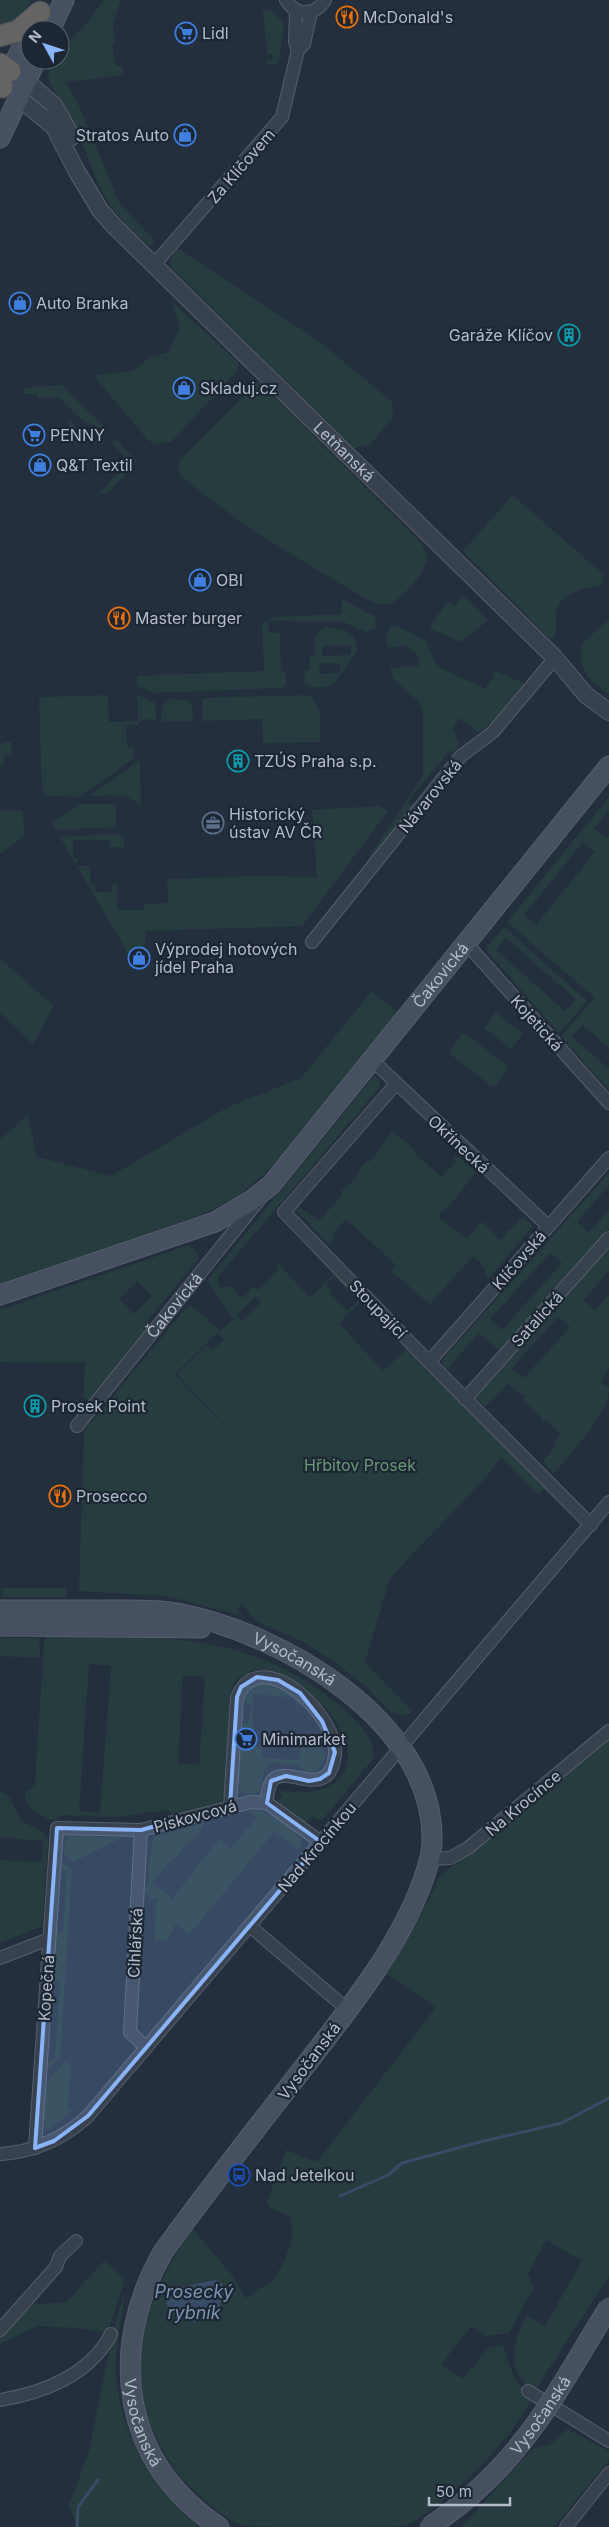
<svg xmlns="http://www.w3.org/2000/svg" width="609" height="2527" viewBox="0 0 609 2527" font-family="Inter,sans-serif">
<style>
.green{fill:#263c3f;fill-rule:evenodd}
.water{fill:#394c67}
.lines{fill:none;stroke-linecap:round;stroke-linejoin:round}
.stream{stroke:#394c67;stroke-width:3}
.minor-casing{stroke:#565f6c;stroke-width:14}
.tertiary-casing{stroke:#565f6c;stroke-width:18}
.secondary-casing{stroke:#565f6c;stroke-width:21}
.trunk-casing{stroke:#434c59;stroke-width:23}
.minor{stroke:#38414e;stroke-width:12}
.tertiary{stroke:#38414e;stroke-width:16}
.secondary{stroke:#465061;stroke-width:19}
.trunk{stroke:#656462;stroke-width:21}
.secondary-bridge-casing{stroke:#565f6c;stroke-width:21;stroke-linecap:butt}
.secondary-bridge{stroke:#465061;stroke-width:19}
.marked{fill:#8ab4f8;fill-opacity:0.2;stroke:#8ab4f8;stroke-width:4;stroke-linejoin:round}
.labels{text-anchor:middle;stroke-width:4.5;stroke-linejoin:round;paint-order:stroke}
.poi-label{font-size:16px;fill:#b4bcc9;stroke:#1d2633;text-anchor:start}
.street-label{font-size:16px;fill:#b4bcc9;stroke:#1d2633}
.park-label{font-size:16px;fill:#6b9a76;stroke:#1d2633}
.water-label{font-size:18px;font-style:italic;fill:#7c92b1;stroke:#1d2633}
</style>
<rect width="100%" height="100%" fill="#242f3e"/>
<g class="green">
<path d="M0 0H31C25 14 15 22 0 27Z"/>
<path d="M104 0H121L113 23 115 44H112L116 66H122L123 75 66 82 80 108 120 204 155 241 151 245H148C134 232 119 219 109 203 93 178 86 148 73 122 67 108 56 96 50 82 47 75 49 67 52 60H60V51L86 24Z"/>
<polygon points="263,10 273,11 284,24 276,82 278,64 267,64 267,60 273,60 272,54 267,54"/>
<polygon points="177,248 319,341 392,402 393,417 370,445 354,448 170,266 171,258"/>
<polygon points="172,302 238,362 238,370 171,442 156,444 148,440 93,375 133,371 150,357 169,352 180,327"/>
<path d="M258 381 422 544C424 548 427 554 427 559 426 571 401 601 389 604 382 606 376 604 370 601 304 562 238 525 180 475L178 466 181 459Z"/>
<polygon points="62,385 103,426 103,429 84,422 59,397 37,398 37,394 23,394 24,388"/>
<polygon points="69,420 70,420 88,443 69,443"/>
<polygon points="115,438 139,465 129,458 126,462 132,468 108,493 99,493 126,464 124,462 126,459 112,443"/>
<path d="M511 497H515L604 575 601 585C582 590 559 591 556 615 555 622 558 631 554 638H549L463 551Z"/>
<polygon points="463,595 488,620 461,642 429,628 447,602 455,606"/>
<polygon points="342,599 374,616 376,621 375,628 367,632 341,621 268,621 269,633 280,633 281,671 286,672 286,684 283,688 154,693 137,686 137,676 264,671 262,625 272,617 342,614"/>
<path d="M609 620V694C587 681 578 668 582 643Z"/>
<polygon points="395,625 426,641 437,666 485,689 494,676 492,673 496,672 526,684 492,724 490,723 481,731 476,731 460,718 452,729 458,735 456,737 459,742 454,753 450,750 407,802 413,808 364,865 423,775 423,713 419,702 394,680 390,668 419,666 418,656 405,645 388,648 385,637 391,626"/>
<path d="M325 627C341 628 358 632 357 652L333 684 324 687H310L305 683 304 671 310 670V655H315C315 643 313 633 325 627ZM351 645V655L322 656V646ZM319 663H340V673L320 674Z"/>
<polygon points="108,695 109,722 138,721 137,695 155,702 156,720 149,719 139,721 138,725 129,724 126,727 127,746 129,748 133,746 134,758 80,797 45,796 42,791 39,700 43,697"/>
<path d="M308 695C324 705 320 725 320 742L263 743 262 719 202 721V700L205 698Z"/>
<path d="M171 699C192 699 193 701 193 721L162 722C161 712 160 703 171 699Z"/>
<polygon points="5,742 11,742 12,755 4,755 4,764 0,766 0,744"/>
<path d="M140 760 141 807C128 791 107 796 89 796Z"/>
<path d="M609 797V810L594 828 606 838 609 835V1048L583 1025 572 1037 609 1069V1090L561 1036 595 998 507 922ZM583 842 595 852 536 925 524 915Z"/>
<polygon points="79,804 115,804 117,827 56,830 51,823"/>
<polygon points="379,806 388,811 302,926 146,931 144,954 129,955 60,837 113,834 124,837 124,847 110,847 110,840 73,840 73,858 77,858 77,866 90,866 90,884 94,884 95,892 111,892 112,884 117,884 118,910 144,910 145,904 168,903 167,879 257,876 317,877 312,810"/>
<polygon points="0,810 23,811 24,836 0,854"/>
<path d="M504 927 587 1001 559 1033 485 949ZM506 938 576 999 565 1011 496 950Z"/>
<polygon points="0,959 54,1006 33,1044 0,1012"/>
<polygon points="372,991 398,1013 296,1142 263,1175 234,1199 203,1214 0,1285 0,1140 28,1115 37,1157 111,1176 228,1107 301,1078"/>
<polygon points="496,1012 523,1034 511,1049 484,1028"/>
<polygon points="462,1034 466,1034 507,1066 508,1070 495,1086 491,1086 450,1054 450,1051"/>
<path d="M374 1076 380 1080 379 1088 217 1278 220 1288 232 1286 242 1298 253 1287 259 1290 277 1271 278 1263 310 1298 336 1272 362 1300 339 1323 383 1371 408 1348 544 1489 538 1495 501 1457 488 1475 390 1578 365 1662 413 1712 405 1716 391 1712 365 1686 333 1661 301 1641 256 1621 242 1604 237 1609 243 1616 166 1596 79 1591 84 1431 187 1307 191 1305 220 1330 175 1374 256 1459 177 1374 207 1345 213 1350 224 1339 218 1333 233 1319 207 1281ZM334 1276 358 1301 347 1311 330 1294 332 1292 326 1285ZM256 1297 261 1303 242 1321 237 1315Z"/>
<polygon points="392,1131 415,1150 414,1152 441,1177 456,1161 453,1158 456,1155 476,1172 446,1210 444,1209 440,1214 440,1218 465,1238 468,1238 479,1223 484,1223 499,1239 503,1239 508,1229 510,1230 523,1216 533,1226 489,1278 484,1273 486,1270 480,1265 481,1263 474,1257 472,1257 430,1304 391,1271 396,1265 346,1219 333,1234 336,1237 329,1245 296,1210 297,1205 319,1221 343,1194 341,1191 356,1178 360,1168 367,1161 369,1162 375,1155"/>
<path d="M609 1173V1185L577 1222 589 1232 609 1210V1229L501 1352 479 1333 446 1370 442 1365V1360ZM550 1253 562 1263 502 1330 490 1319Z"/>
<path d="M189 1245 199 1254 198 1260 145 1323 149 1328 89 1400 83 1397 85 1363 0 1362V1310ZM137 1281 152 1296 134 1314 119 1299Z"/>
<path d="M609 1246V1271L583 1300 595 1310 609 1295V1367L601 1383 609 1388C609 1414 571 1453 554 1473L543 1461 556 1446 553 1443 561 1434 546 1420 543 1422 541 1420 542 1418 532 1409 533 1408 522 1400 525 1397 508 1384 485 1407 475 1397ZM558 1317 570 1327 524 1378 512 1368Z"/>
<polygon points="0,1588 67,1588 67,1597 4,1597"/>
<path d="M47 1637C159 1637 247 1629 340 1706 356 1720 374 1735 374 1758L323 1819 319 1820 311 1816 305 1824 277 1803 282 1796 278 1790C311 1797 357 1789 346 1744 338 1709 291 1671 257 1669L235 1680 230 1693 225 1794 220 1804 173 1816 168 1810 115 1817 61 1815 55 1821C41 1816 25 1809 25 1792L35 1786 44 1641ZM89 1664 111 1666 100 1813 79 1811ZM183 1676 205 1677 199 1765 178 1763Z"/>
<polygon points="0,1638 39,1638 40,1656 38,1658 0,1656"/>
<path d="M264 1683C277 1687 296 1691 300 1705L296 1707 297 1698 253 1694V1729H243L241 1737V1725L249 1722 251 1706 242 1698C247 1689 254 1685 264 1683Z"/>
<path d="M609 1737V2276L534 2392C505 2369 512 2344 527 2315L545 2326 582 2261 546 2240 528 2274 534 2287 509 2333 486 2336 472 2326 441 2364 463 2379 488 2348 503 2345C510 2368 513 2382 532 2398 515 2437 444 2507 406 2526 399 2527 333 2527 319 2527 305 2527 254 2527 244 2526 226 2520 209 2504 195 2491 176 2475 164 2455 154 2433 120 2358 151 2292 192 2228L231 2274 246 2298 273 2280 285 2260 293 2233 289 2216 270 2208 267 2202 286 2150 317 2162 436 2007 387 1974 429 1900 439 1877ZM214 2280 219 2307 205 2319 189 2322 175 2288Z"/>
<path d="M301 1738H312L321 1744 325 1757C321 1769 315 1774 303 1772L297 1764 271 1763 265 1768 260 1791 249 1795 241 1792 237 1780 240 1741H242V1746L263 1747 262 1756 266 1758 299 1760Z"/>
<path d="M0 1792C13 1794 14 1812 22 1820 30 1828 44 1829 48 1840L42 1926 0 1943V1860L42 1862 43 1841 0 1837Z"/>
<path d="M257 1810C272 1814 299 1829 303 1845L297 1849 274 1832 189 1935 176 1924 166 1941 154 1940 157 1898H150L144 1892 150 1878 148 1872 153 1837 203 1823V1828L187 1845 185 1844 177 1858 174 1857 152 1882 172 1899 219 1839 231 1848 257 1817 249 1811Z"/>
<polygon points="71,1836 121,1838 73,1862 62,1851 67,1837"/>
<polygon points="60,1861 72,1869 60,2058 47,2070 47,2061 55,2060 60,1982 53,1980 56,1932 63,1932 67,1871 59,1869"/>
<polygon points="66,2061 71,2065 68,2109 73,2111 47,2130 44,2127 46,2083"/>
<polygon points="104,2261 125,2279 110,2326 104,2332 78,2328 37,2326 0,2344 0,2335 30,2305 66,2302"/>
<path d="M125 2292C123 2310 119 2327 117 2345 109 2416 147 2483 199 2527H77L69 2505 89 2451 114 2327Z"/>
<polygon points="567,2429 609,2451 609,2460 554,2527 461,2527 533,2449 551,2444"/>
</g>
<path class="water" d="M215 2280 223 2284 226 2295C223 2300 220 2307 216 2312 201 2327 174 2324 166 2303L175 2288Z"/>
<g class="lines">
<g class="stream">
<polyline points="340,2196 388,2175 402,2163 480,2142 562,2123 609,2098"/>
<polyline points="77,2527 78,2507 98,2480"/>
</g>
<g class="minor-casing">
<g id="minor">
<path d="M286 0C296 16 315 16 325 0"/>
<polyline points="296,11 295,42 298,50"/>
<polyline points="153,266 282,117 298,50 304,44 311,12"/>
<polyline points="312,942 461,756 493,732 555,658"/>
<polyline points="466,943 609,1103"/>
<polyline points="372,1060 548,1226"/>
<polyline points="395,1085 284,1212 429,1362 591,1525"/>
<polyline points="429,1362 609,1158"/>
<polyline points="465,1399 609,1238"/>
<path id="s1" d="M77 1426 259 1200"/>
<path d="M230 1806 237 1697C262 1641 339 1718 335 1755 329 1804 285 1762 272 1781 268 1787 267 1796 267 1803"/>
<polyline points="141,1830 130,2032 146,2048"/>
<polyline points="430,1859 450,1858 468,1848 609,1731"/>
<polyline points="250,1926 348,2010"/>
<polyline points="0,1958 49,1939"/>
<polyline points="35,2148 57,1828 141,1830 251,1802 267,1803 321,1842"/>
<path d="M0 2154C34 2152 63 2139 88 2116L609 1502"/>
<polyline points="0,2330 56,2267 60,2256 76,2241"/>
<polyline points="528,2391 609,2441"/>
<path d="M0 2400C43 2393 90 2375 111 2334"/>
<polyline points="566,2527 609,2473"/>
</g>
</g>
<g class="tertiary-casing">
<g id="tertiary">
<polyline points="26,81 54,105 72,137"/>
<path id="s2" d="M19 98 54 127 76 170 100 210 113 225 555 658 586 695 609 712"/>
</g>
</g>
<g class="secondary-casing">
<g id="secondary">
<polyline points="50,30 64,0"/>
<polyline points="4,83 30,32"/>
<polyline points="0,138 36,60"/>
<path id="s3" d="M0 1295 215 1222 252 1200 271 1185 609 766"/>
<path id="s4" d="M0 1610C37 1610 73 1610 110 1610 132 1610 155 1609 177 1613 280 1632 434 1721 432 1840 432 1856 426 1872 421 1886 397 1948 355 2001 315 2053 264 2119 212 2184 163 2252 107 2350 121 2462 219 2527"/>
<polyline points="0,1626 201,1628"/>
</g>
</g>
<g class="trunk-casing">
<g id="trunk">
<polyline points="0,36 18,31 40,12"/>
<polyline points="0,64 10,71"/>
<polyline points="0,85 2,87"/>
</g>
</g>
<use href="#minor" class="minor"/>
<use href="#tertiary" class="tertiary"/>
<use href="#secondary" class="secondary"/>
<use href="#trunk" class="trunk"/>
<g class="secondary-bridge-casing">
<g id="secondary-bridge">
<path id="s5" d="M429 2527C519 2469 555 2395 609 2307"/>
</g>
</g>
<use href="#secondary-bridge" class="secondary-bridge"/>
</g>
<path class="marked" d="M257 1677 278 1680 300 1693 322 1721 335 1752 329 1773 320 1779 309 1781 286 1776 271 1781 267 1803 321 1842 88 2116 54 2141 35 2148 57 1828 141 1830 230 1806 237 1697 241 1687Z"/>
<defs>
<g id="restaurant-ring" transform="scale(1.125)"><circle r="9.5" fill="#1d2633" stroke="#e8710a" stroke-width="1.5"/><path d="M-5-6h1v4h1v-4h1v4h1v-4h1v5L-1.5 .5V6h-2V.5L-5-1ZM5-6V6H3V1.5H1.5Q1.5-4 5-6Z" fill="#e8710a"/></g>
<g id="supermarket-ring" transform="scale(1.125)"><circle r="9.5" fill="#1d2633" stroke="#3f7fe0" stroke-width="1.5"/><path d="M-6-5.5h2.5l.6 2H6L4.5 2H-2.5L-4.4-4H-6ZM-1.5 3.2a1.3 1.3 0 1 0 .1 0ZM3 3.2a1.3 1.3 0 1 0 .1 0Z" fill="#3f7fe0"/></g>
<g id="shop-ring" transform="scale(1.125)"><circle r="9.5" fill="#1d2633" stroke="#3f7fe0" stroke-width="1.5"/><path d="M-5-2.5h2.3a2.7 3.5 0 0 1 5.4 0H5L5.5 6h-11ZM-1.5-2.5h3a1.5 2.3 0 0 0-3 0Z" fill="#3f7fe0"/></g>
<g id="building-ring" transform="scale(1.125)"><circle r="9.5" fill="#1d2633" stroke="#0f9aa8" stroke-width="1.5"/><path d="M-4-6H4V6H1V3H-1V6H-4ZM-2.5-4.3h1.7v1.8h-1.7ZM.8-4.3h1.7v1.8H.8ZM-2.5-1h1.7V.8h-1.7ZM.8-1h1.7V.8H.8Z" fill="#0f9aa8"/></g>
<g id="office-ring" transform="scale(1.125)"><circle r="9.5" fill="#1d2633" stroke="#5c6f8a" stroke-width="1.5"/><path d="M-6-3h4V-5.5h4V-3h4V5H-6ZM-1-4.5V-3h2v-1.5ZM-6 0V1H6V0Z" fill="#5c6f8a"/></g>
<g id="bus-ring" transform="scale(1.125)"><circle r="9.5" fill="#1d2633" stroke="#1a4fb4" stroke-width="1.5"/><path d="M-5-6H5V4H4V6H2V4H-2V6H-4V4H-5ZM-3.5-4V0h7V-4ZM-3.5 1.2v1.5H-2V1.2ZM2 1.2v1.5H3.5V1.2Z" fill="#1a4fb4"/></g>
</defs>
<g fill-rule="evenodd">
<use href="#restaurant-ring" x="347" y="17"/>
<use href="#supermarket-ring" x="186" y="33"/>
<use href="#shop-ring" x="185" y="135"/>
<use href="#shop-ring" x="20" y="303"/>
<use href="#building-ring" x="569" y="335"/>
<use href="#shop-ring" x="184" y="388"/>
<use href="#supermarket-ring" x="34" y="435"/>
<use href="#shop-ring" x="40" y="465"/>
<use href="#shop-ring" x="200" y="580"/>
<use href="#restaurant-ring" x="119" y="618"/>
<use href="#building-ring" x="238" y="761"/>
<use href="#office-ring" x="213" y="823"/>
<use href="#shop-ring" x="139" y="958"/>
<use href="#building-ring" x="35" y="1406"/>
<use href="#restaurant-ring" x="60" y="1496"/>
<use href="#supermarket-ring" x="246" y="1739"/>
<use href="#bus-ring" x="239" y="2175"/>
</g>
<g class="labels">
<g class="poi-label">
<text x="363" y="23">McDonald's</text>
<text x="202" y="39">Lidl</text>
<text x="169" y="141" text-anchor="end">Stratos Auto</text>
<text x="36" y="309">Auto Branka</text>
<text x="553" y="341" text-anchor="end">Garáže Klíčov</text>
<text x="200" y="394">Skladuj.cz</text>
<text x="50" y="441">PENNY</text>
<text x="56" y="471">Q&amp;T Textil</text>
<text x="216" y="586">OBI</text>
<text x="135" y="624">Master burger</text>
<text x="254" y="767">TZÚS Praha s.p.</text>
<text x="229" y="820">Historický<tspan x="229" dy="18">ústav AV ČR</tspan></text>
<text x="155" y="955">Výprodej hotových<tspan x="155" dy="18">jídel Praha</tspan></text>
<text x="51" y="1412">Prosek Point</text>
<text x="76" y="1502">Prosecco</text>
<text x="262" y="1745">Minimarket</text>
<text x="255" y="2181">Nad Jetelkou</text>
</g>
<g class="street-label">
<text transform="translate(241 166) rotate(-49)" y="6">Za Klíčovem</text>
<text dy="6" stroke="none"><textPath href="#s2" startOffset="484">Letňanská</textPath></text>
<text transform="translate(430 796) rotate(-51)" y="6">Návarovská</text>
<text dy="6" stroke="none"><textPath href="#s3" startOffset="564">Čakovická</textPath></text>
<text transform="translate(537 1023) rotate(48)" y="6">Kojetická</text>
<text transform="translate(459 1144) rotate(43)" y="6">Okřínecká</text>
<text transform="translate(519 1260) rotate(-49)" y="6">Klíčovská</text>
<text dy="6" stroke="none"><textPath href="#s1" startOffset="155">Čakovická</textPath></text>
<text transform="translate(378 1309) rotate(46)" y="6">Stoupající</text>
<text transform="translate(537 1319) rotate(-48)" y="6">Satalická</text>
<text dy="6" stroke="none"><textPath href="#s4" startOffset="304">Vysočanská</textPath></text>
<text transform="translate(523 1803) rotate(-40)" y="6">Na Krocínce</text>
<text transform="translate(195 1816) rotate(-15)" y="6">Pískovcová</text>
<text transform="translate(317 1847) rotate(-50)" y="6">Nad Krocínkou</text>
<text transform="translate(135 1943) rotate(-87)" y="6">Cihlářská</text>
<text transform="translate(46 1988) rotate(-86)" y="6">Kopečná</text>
<text transform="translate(309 2061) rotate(-53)" y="6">Vysočanská</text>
<text dy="6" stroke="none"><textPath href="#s5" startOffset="159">Vysočanská</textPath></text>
<text dy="6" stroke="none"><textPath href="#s4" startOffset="1218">Vysočanská</textPath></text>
</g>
<g class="park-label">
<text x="360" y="1471">Hřbitov Prosek</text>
</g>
<g class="water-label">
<text x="194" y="2298">Prosecký<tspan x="194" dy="21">rybník</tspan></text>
</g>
</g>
<g transform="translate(45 45) rotate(310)"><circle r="24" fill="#1d2633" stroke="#59626f"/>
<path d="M0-4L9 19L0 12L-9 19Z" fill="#8ab4f8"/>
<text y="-8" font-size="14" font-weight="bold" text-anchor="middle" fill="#b4bcc9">N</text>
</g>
<path d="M429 2497v8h81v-8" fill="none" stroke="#b4bcc9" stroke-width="2.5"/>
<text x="436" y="2497" font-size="15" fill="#b4bcc9" stroke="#1d2633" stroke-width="4" paint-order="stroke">50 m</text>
</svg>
